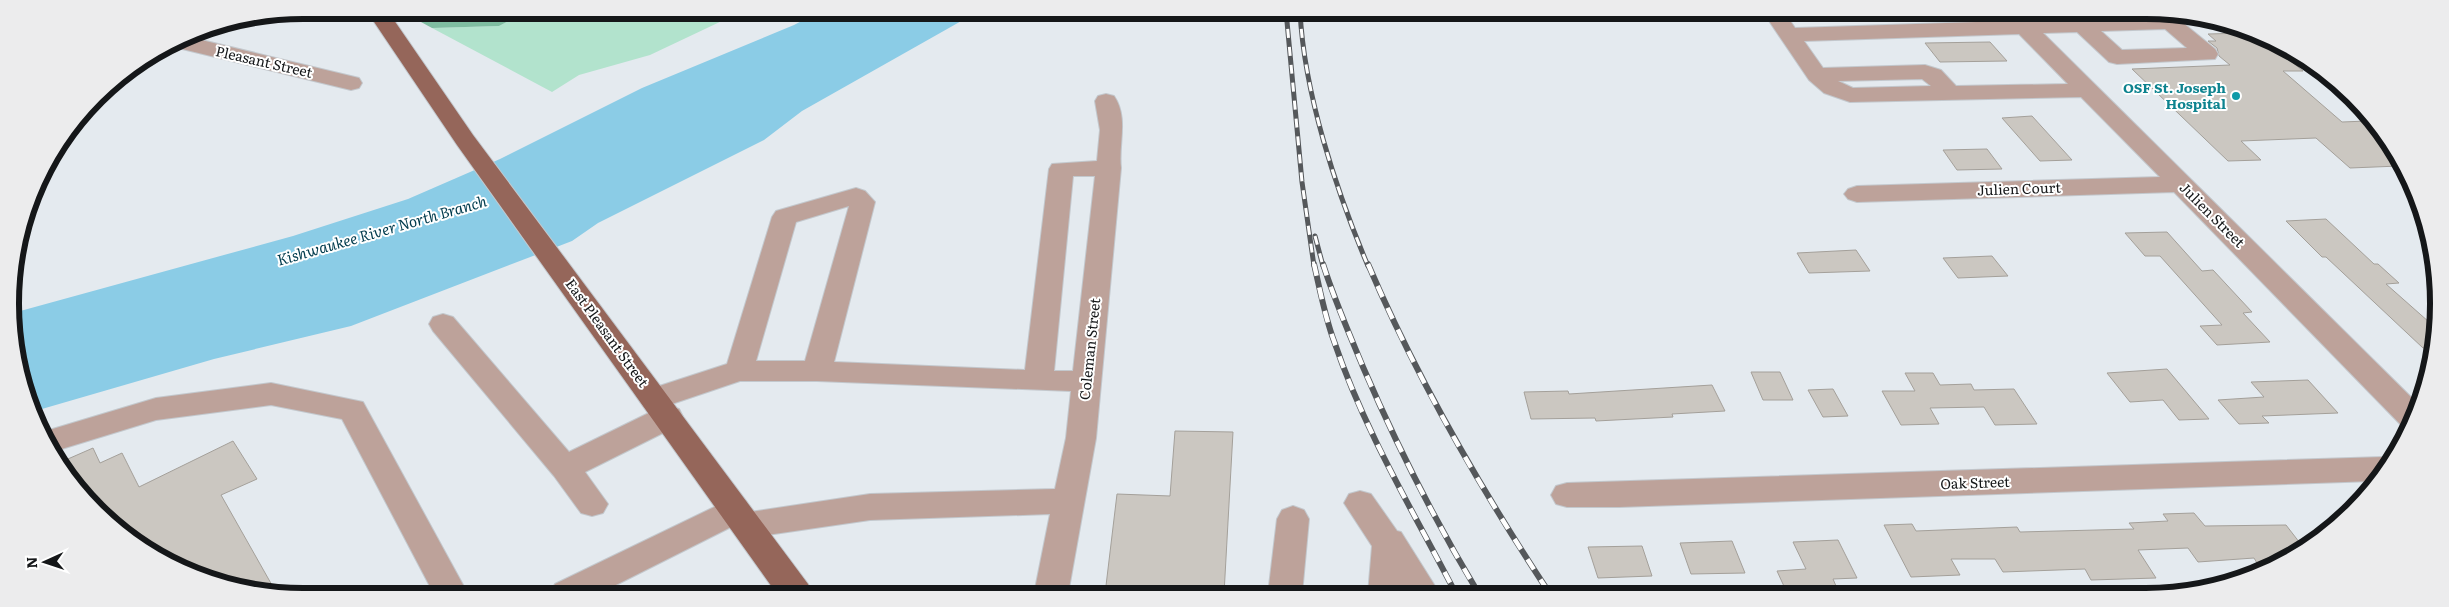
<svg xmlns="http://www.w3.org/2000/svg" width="2449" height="607" viewBox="0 0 2449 607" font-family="Literata,serif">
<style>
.green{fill:#b2e3cd}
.forest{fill:#7fbda1}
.water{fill:#8bcce6}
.building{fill:#cbc7c1;stroke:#a4a09a}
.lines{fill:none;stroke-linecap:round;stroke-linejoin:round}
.minor-casing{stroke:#c3c8cd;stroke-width:2}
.major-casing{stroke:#c3c8cd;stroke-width:2}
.minor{fill:#bda29a;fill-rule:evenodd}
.major{fill:#95665a;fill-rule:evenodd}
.rail-far1-casing{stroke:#55585b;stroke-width:5}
.rail-casing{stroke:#55585b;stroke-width:6}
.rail-far1{stroke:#fff;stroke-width:3;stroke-dasharray:9;stroke-linecap:butt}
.rail{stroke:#fff;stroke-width:4.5;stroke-dasharray:12;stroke-linecap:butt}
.culture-dot{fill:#0f9aa8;stroke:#fff;stroke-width:2}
.labels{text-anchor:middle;stroke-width:4;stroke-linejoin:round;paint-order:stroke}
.street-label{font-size:14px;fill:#151719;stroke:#fff}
.culture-label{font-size:14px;font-weight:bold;fill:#0d838f;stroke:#fff;text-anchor:end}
.water-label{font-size:15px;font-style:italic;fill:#003b4d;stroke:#fff}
.rim{fill:none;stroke:#151719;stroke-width:6}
</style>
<rect width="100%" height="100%" fill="#e4eaef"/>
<polygon class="green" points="529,10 743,11 650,55 579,75 552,92 432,28 499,26"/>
<polygon class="forest" points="399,10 529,10 499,26 432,28"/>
<polygon class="water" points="821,11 979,11 802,111 764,140 598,223 572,241 351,326 214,359 35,411 20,380 13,313 293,236 408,199 500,159 642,88 794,25"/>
<g class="building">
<polygon points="2244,33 2292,49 2307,62 2292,62 2303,71 2283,71 2342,122 2367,121 2377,129 2380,129 2399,166 2350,168 2316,138 2241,141 2261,160 2228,161 2132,69 2230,65 2219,56 2217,48 2208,41 2216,41 2208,34"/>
<polygon points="1990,42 2007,61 1940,62 1925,43"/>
<polygon points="2032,116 2072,160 2040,161 2002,118"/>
<polygon points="1987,149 2002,169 1957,170 1943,150"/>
<polygon points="2326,219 2374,264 2378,264 2399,283 2386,284 2429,322 2435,322 2435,348 2423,348 2326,257 2322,257 2286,221"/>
<polygon points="2167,232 2202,271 2213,270 2252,312 2243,313 2270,342 2217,345 2200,326 2222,325 2160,256 2145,256 2125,233"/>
<polygon points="1856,250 1870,271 1809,273 1797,253"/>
<polygon points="1992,256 2008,276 1958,278 1943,258"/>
<polygon points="2167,369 2209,419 2179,420 2163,400 2130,402 2107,373"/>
<polygon points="1751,372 1780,372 1793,400 1763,400"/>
<polygon points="1905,373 1933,373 1940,385 1971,384 1974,390 2014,389 2037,424 1995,425 1984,407 1930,408 1939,424 1901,425 1882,391 1915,391"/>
<polygon points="2308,380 2338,413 2262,416 2269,423 2239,424 2218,400 2264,397 2251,382"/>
<polygon points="1712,385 1725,411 1672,414 1673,417 1596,421 1595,418 1531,419 1524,392 1568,391 1569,394"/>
<polygon points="1833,389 1848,416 1823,417 1808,390"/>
<polygon points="1175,431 1233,432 1224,594 1105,594 1117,494 1170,496"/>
<polygon points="233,441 257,479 221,495 277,594 265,594 157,558 71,482 61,462 93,448 100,463 122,453 139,487"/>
<polygon points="2194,513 2205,526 2286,525 2303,547 2281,563 2257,563 2254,558 2198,562 2188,548 2138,550 2156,578 2091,580 2085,569 2003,572 1995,559 1951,559 1960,575 1911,577 1884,525 1912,524 1916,531 2017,527 2020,532 2134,529 2129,523 2168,521 2163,514"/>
<polygon points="1838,540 1857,578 1833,579 1836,586 1821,587 1824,595 1788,595 1777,571 1806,569 1793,542"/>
<polygon points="1732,541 1745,573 1691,574 1680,543"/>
<polygon points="1642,546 1652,576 1598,578 1588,547"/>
</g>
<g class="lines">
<g class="minor-casing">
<g id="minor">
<path d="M1763 12H1784L1795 28 2007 21 2000 12H2022L2030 20 2170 16 2177 18 2215 49 2218 54 2215 59 2117 64 2109 62 2077 32 2043 33 2418 404 2410 428 2402 426 2174 192 1857 202 1848 199 1844 194 1848 189 1857 186 2160 177 2081 97 1850 102 1824 93 1809 80ZM2165 29 2187 48 2122 50 2101 31ZM2019 34 2068 84 1956 86 1941 70 1925 65 1823 68 1804 41ZM1922 79 1931 86 1853 88 1838 81Z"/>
<polygon points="185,36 359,78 362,83 359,88 351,90 170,46"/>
<path d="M1106 94 1114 96C1129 118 1118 144 1121 168L1096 438 1068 594H1034L1050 514 870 520 746 538 735 534 731 527 598 594H550L555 584 735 497 746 501 750 512 870 494 1055 489 1066 438 1071 391 817 381H740L654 410 644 407 639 399 644 391 727 364 772 217 776 211 856 188 865 191 875 202 834 362 1025 370 1049 169 1052 164 1097 161 1100 130 1095 101 1098 96ZM1073 176H1095L1073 371H1054ZM849 206 805 361H756L796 222Z"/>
<polygon points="443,314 453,317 569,452 657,409 668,406 679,409 683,417 679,425 585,472 608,504 603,513 592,516 581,513 554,476 433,331 429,324 433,317"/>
<polygon points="271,383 363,402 468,594 434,594 342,419 271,405 156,420 55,451 46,431 156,398"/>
<polygon points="2383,457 2390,459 2374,481 1619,507 1567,507 1556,504 1551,495 1556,486 1567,483"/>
<polygon points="1360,491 1371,494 1397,531 1401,532 1440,594 1405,594 1402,591 1402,594 1368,594 1372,546 1344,503 1349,494"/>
<polygon points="1293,506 1304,510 1309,519 1302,594 1268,594 1277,519 1282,510"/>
</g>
</g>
<g class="major-casing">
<polygon id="major" points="366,10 387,10 473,135 808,584 813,594 777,594 457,145"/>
</g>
<use href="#minor" class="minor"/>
<use href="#major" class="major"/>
<g class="rail-far1-casing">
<g id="rail-far1">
<polyline points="1286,11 1302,182 1314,266"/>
<path d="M1300 11C1304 93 1336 190 1368 266"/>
<polyline points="1315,236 1323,266"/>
</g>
</g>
<g class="rail-casing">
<g id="rail">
<path d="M1314 264C1320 290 1325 317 1334 341 1364 430 1413 511 1456 594"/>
<path d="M1323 264C1334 299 1349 333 1363 367 1397 446 1435 521 1479 594"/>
<path d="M1368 264C1418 381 1480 488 1550 594"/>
</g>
</g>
<use href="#rail-far1" class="rail-far1"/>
<use href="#rail" class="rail"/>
</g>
<circle class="culture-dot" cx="2236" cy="96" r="5"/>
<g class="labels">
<g class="street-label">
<text transform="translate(264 62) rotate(13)" y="5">Pleasant Street</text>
<text transform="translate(2019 189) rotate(-2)" y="5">Julien Court</text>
<text transform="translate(2212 215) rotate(45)" y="5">Julien Street</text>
<text transform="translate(607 333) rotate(54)" y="5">East Pleasant Street</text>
<text transform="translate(1090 349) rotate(-84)" y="5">Coleman Street</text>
<text transform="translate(1975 483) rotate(-2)" y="5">Oak Street</text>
</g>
<g class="culture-label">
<text x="2226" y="93">OSF St. Joseph<tspan x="2226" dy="16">Hospital</tspan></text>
</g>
<g class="water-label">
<text transform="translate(382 231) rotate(-16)" y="5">Kishwaukee River North Branch</text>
</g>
</g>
<path d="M0 0H2449V607H0ZM303 19H2146A284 284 0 0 1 2430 303V304A284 284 0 0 1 2146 588H303A284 284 0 0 1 19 304V303A284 284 0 0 1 303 19Z" fill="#ececed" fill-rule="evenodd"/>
<path class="rim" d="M303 19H2146A284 284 0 0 1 2430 303V304A284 284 0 0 1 2146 588H303A284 284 0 0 1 19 304V303A284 284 0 0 1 303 19Z"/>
<g transform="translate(45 562) rotate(267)" stroke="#ffffff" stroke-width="4" paint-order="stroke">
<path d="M0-4L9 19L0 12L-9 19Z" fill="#151719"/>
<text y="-8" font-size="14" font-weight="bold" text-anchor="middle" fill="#151719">N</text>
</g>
</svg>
